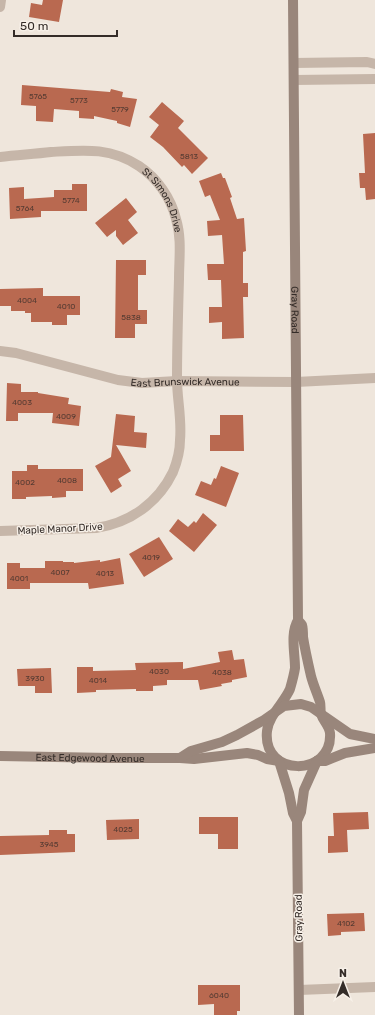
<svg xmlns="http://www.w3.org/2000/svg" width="375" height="1015" viewBox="0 0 375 1015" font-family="Rubik,sans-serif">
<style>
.building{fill:#b96950}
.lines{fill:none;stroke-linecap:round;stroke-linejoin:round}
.street{stroke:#c6b6a9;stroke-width:10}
.secondary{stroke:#99867b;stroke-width:10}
.labels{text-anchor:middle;stroke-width:3;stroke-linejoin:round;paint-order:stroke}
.number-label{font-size:8px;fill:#553b32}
.street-label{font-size:10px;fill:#342c28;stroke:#f7f0e8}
</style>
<rect width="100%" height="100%" fill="#efe6dc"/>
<g class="building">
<polygon points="43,0 63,0 59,22 29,17 31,3 42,5"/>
<polygon points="22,85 110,92 111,89 123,92 122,97 137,99 130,127 117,123 117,121 94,116 94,119 79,118 79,111 54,109 53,122 36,121 36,106 21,105"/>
<polygon points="162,102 184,121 178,128 208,158 192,174 184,165 182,167 163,147 150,137 159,125 149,117"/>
<polygon points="375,133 375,199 366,200 365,188 360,188 359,173 365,173 363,134"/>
<polygon points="221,173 223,178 225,178 232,197 230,198 237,219 244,218 246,251 243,252 243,283 248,283 248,297 243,297 244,338 222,339 222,322 209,323 209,307 222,307 221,280 208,280 207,264 224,264 222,235 208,236 207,221 220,220 210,195 205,197 199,181"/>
<polygon points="72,184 87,184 87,211 41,211 41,217 10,219 9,188 24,187 24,199 54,197 54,190 72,190"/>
<polygon points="126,198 137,212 128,220 138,233 123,245 116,236 116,230 107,237 95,223"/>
<polygon points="116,260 146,260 146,275 138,275 138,310 147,310 147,324 135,324 135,338 115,338"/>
<polygon points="43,288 43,296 80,296 80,315 67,315 67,325 52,325 52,322 31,322 31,313 25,313 25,311 11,311 11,306 0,306 0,289"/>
<polygon points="7,383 21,384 21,392 38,392 38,393 69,398 68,404 81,406 79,426 52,423 53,413 18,413 18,421 6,421"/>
<polygon points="116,414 135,416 134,432 147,433 146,448 116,445 131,471 118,479 122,486 111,493 95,466 111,457"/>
<polygon points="220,415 243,415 244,451 210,451 210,435 220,435"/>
<polygon points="27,465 38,465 38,469 83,469 83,491 66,491 66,497 52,498 52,496 26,497 26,499 12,499 12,471 27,471"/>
<polygon points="221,466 239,473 226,507 195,495 201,481 211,485 214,478 216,479"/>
<polygon points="203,513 217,525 194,552 169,531 178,519 188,527 194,521 196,523"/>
<polygon points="159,537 173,559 144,577 129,554"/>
<polygon points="120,558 124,584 89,589 88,583 30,583 30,589 7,589 7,563 20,563 20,568 45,568 45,561 63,561 63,562 74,562 74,563 100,560 100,562"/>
<polygon points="232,650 234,660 244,659 247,677 232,680 232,682 221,684 222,686 200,690 198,680 167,680 167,685 153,686 153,691 136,691 136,689 96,690 96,692 77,693 77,667 93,667 93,671 136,670 135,663 183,662 183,669 220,662 218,652"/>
<polygon points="51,668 52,693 35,693 35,686 18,686 17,669"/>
<polygon points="368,812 369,829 347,830 348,852 328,853 328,836 334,836 333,813"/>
<polygon points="199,817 238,817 238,849 218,849 218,834 199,834"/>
<polygon points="139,819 139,839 107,840 106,820"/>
<polygon points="49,830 67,830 67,834 75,834 75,852 0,855 0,836 49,835"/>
<polygon points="364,913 365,931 341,932 341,935 328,936 327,914"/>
<polygon points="198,985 240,985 240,1011 237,1011 237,1015 214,1015 214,1004 198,1005"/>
</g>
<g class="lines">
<g class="street">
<polyline points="0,7 1,0"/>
<polyline points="294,63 367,62 375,64"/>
<polyline points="294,80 375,79"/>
<path id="s1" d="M0 157C17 155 34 154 51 152 84 150 110 147 139 166 157 178 171 198 176 219 182 239 179 259 179 279 178 313 177 346 177 379 177 399 182 419 180 440 180 450 177 462 173 472 158 503 130 523 96 528L0 531"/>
<path id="s2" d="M0 351 16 353 118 380 142 383 177 381 296 382 375 378"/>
<polyline points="299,990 375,987"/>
</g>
<g class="secondary">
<path id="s3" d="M293 0 298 620C290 633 295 653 295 668 294 675 292 682 290 689 284 703 269 715 267 731 262 778 333 777 330 733 329 725 323 721 321 714 320 710 321 705 320 702 317 693 313 684 311 676 308 663 305 650 303 637 303 633 303 628 302 625 301 623 299 622 298 620"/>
<path id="s4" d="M0 756 110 758H180L194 759 247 753 258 755 267 759 279 761"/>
<polyline points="180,758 191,751 222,742 237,735 264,720 284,706 301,704 311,707 350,734 375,739"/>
<polyline points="279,761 289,793 293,813 297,821"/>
<polyline points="317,761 325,761 345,753 375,748"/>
<polyline points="299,1015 297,821 301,812 304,790 317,761"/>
</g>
</g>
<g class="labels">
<g class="number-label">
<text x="38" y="99">5765</text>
<text x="79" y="103">5773</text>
<text x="120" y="112">5779</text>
<text x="189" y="159">5813</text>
<text x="71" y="203">5774</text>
<text x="25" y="211">5764</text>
<text x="27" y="303">4004</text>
<text x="66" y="309">4010</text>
<text x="131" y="320">5838</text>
<text x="22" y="405">4003</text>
<text x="66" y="419">4009</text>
<text x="67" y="483">4008</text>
<text x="25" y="485">4002</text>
<text x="151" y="560">4019</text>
<text x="60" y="575">4007</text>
<text x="105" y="576">4013</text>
<text x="19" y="581">4001</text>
<text x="159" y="674">4030</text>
<text x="222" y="675">4038</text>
<text x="35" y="681">3930</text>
<text x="98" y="683">4014</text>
<text x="123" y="832">4025</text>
<text x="49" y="847">3945</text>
<text x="346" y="926">4102</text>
<text x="219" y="998">6040</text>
</g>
<g class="street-label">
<text dy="4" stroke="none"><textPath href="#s1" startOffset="185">St Simons Drive</textPath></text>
<text dy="4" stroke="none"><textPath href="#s3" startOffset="310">Gray Road</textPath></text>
<text dy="4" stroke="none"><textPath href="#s2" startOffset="189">East Brunswick Avenue</textPath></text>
<text transform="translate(60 528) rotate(-3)" y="4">Maple Manor Drive</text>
<text dy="4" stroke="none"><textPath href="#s4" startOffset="90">East Edgewood Avenue</textPath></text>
<text transform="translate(298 918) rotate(-91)" y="4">Gray Road</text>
</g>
</g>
<g transform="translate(343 983)" stroke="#f7f0e8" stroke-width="3" paint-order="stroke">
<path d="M0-3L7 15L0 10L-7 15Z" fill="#342c28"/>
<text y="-6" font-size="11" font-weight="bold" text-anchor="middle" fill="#342c28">N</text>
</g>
<path d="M14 30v6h103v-6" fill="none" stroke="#342c28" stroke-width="2"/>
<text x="20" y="30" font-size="12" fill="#342c28" stroke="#f7f0e8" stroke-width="3" paint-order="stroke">50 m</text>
</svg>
